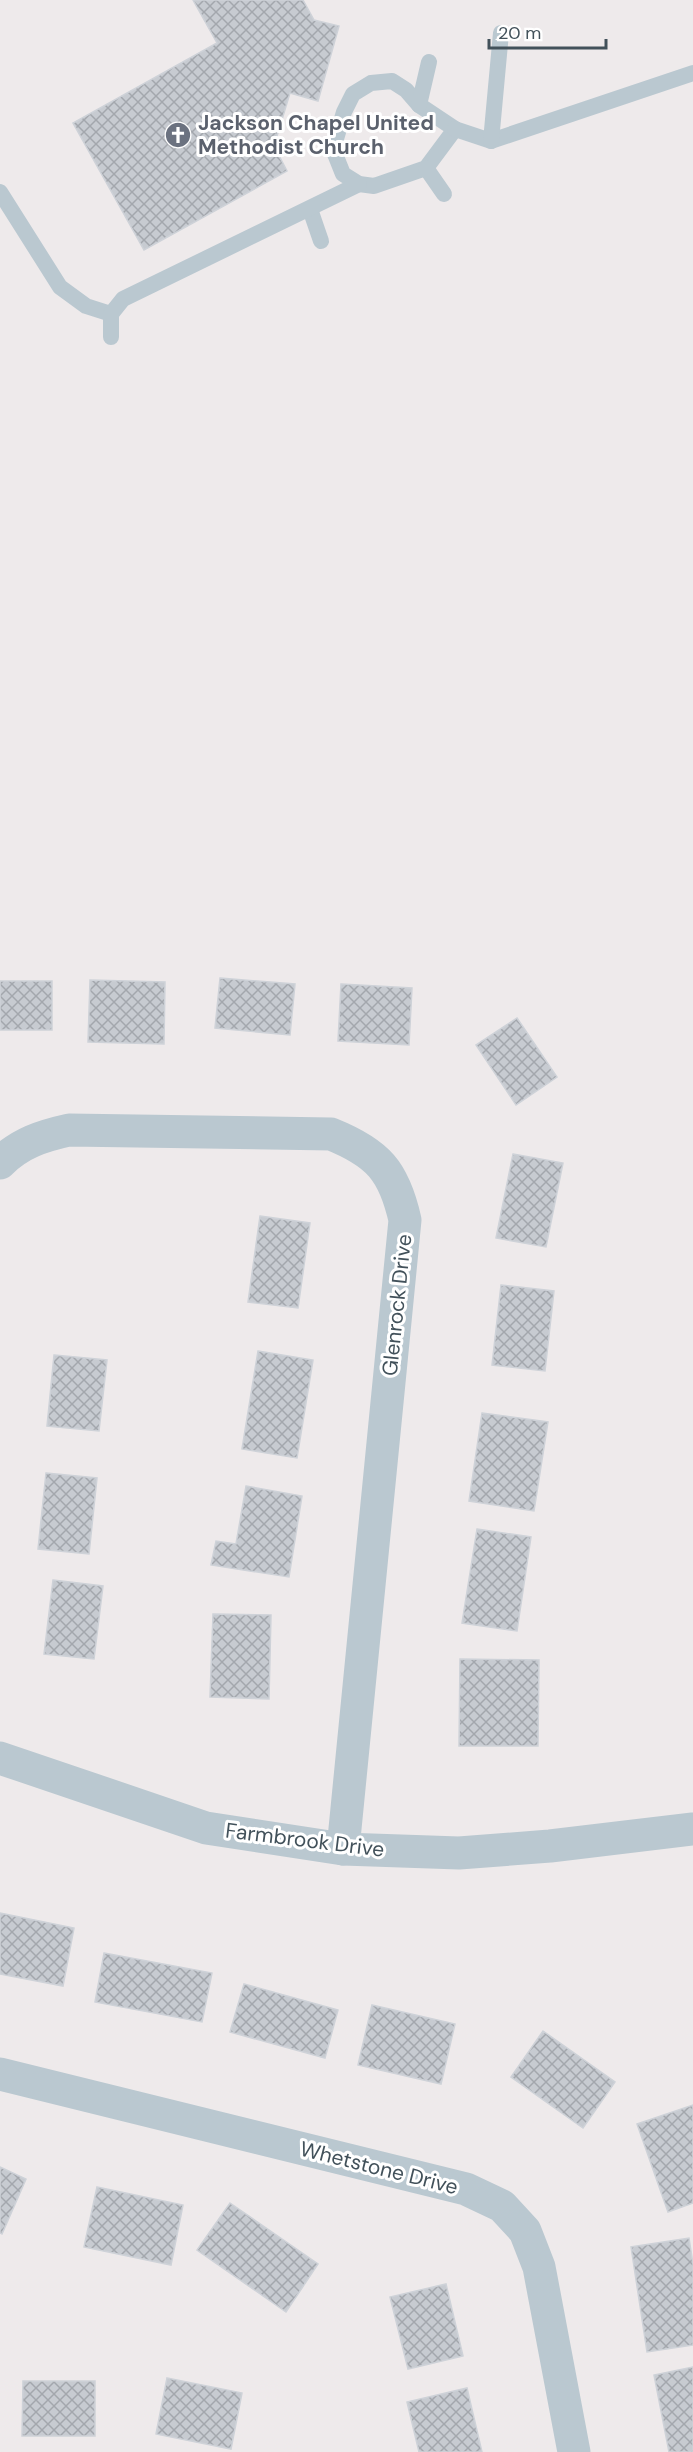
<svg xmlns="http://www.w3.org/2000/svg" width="693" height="2452" viewBox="0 0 693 2452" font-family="'DM Sans',sans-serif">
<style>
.building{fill:url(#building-cross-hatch);stroke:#ced2d8;stroke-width:1.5}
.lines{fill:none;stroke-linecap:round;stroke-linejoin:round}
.service{stroke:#bac8d0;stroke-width:16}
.minor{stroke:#bac8d0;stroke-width:33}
.labels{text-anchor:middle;stroke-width:6;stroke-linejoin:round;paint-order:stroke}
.worship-label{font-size:21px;font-weight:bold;fill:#5b616d;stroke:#fff;text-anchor:start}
.street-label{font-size:21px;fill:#42515a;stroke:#fff}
</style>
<defs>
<pattern id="building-cross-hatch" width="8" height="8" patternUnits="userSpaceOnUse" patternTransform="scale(1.5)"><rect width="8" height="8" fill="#c7cbd1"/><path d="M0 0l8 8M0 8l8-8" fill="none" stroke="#a3a7ad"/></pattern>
</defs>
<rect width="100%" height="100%" fill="#eeeaeb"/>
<g class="building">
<polygon points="193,0 303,0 314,20 339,26 318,101 290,93 274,146 287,171 144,250 73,123 217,43"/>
<polygon points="220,978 295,984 290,1035 215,1028"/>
<polygon points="90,980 165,982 164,1044 88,1042"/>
<rect x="0" y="981" width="52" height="49"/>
<polygon points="341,984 412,988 409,1045 338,1041"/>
<polygon points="517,1018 557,1077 516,1105 476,1045"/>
<polygon points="513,1154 563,1163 546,1247 496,1238"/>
<polygon points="260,1216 310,1223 298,1308 248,1302"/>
<polygon points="501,1285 554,1291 545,1371 492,1365"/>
<polygon points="258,1351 313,1360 297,1458 242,1449"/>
<polygon points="54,1355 107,1360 99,1431 47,1426"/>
<polygon points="482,1413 548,1422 534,1511 469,1501"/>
<polygon points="46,1473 97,1478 89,1554 38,1549"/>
<polygon points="246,1486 302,1496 289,1577 211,1565 216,1541 236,1544"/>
<polygon points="477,1529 531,1537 517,1631 462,1623"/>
<polygon points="53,1580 103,1586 94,1659 44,1654"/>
<polygon points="213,1614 271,1615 269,1699 210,1697"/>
<polygon points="460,1659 539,1660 538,1746 459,1746"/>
<polygon points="0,1913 74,1928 63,1986 0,1974"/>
<polygon points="104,1953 212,1973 202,2022 95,2002"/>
<polygon points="244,1984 338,2010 325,2058 230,2032"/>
<polygon points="372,2005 455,2024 441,2084 358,2065"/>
<polygon points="543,2031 615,2082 583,2128 511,2077"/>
<polygon points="693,2105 693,2203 668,2212 637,2124"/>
<polygon points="0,2167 26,2179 2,2234 0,2233"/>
<polygon points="97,2187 183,2205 171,2265 84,2247"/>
<polygon points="230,2203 318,2264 286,2312 197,2250"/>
<polygon points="689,2238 693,2264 693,2345 647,2352 631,2247"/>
<polygon points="446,2284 463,2356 408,2369 390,2297"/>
<polygon points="693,2367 693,2452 669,2452 654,2375"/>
<polygon points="167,2378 242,2393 231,2449 156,2434"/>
<polygon points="23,2381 95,2381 95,2436 22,2436"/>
<polygon points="467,2388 482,2452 419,2452 407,2402"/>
</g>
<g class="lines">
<g class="service">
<polygon points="392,81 406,90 419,105 455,129 426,168 374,186 359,184 343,174 333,149 344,112 353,94 371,83"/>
<polyline points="419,105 429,62"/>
<polyline points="455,129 491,141 693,73"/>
<polyline points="491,141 501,33"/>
<polyline points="426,168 444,194"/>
<polyline points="0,192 60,287 86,306 111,314"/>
<polyline points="310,209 321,241"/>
<polyline points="111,337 111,314 123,299 359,184"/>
</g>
<g class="minor">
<path d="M0 1163C20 1143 42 1136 69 1130L331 1134C378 1153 394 1171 405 1220L343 1849"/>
<polyline points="0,1758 206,1828 343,1849 459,1853 550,1846 693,1829"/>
<polyline points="0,2074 466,2189 502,2206 525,2231 539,2267 574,2452"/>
</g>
</g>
<defs>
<g id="church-disc" transform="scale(1.35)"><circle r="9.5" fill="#6b7280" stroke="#fff"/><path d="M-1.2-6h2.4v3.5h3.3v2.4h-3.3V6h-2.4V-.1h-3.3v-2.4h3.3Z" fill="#fff"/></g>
</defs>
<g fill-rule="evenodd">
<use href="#church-disc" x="178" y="135"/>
</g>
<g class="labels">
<g class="worship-label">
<text x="198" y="130">Jackson Chapel United<tspan x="198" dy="24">Methodist Church</tspan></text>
</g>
<g class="street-label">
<text transform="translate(397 1305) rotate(-84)" y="7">Glenrock Drive</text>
<text transform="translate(305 1840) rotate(7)" y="7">Farmbrook Drive</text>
<text transform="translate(379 2168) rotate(14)" y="7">Whetstone Drive</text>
</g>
</g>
<path d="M489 39v9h117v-9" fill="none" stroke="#42515a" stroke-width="3"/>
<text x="498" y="39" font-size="18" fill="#42515a" stroke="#ffffff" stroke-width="4.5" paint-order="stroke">20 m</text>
</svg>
